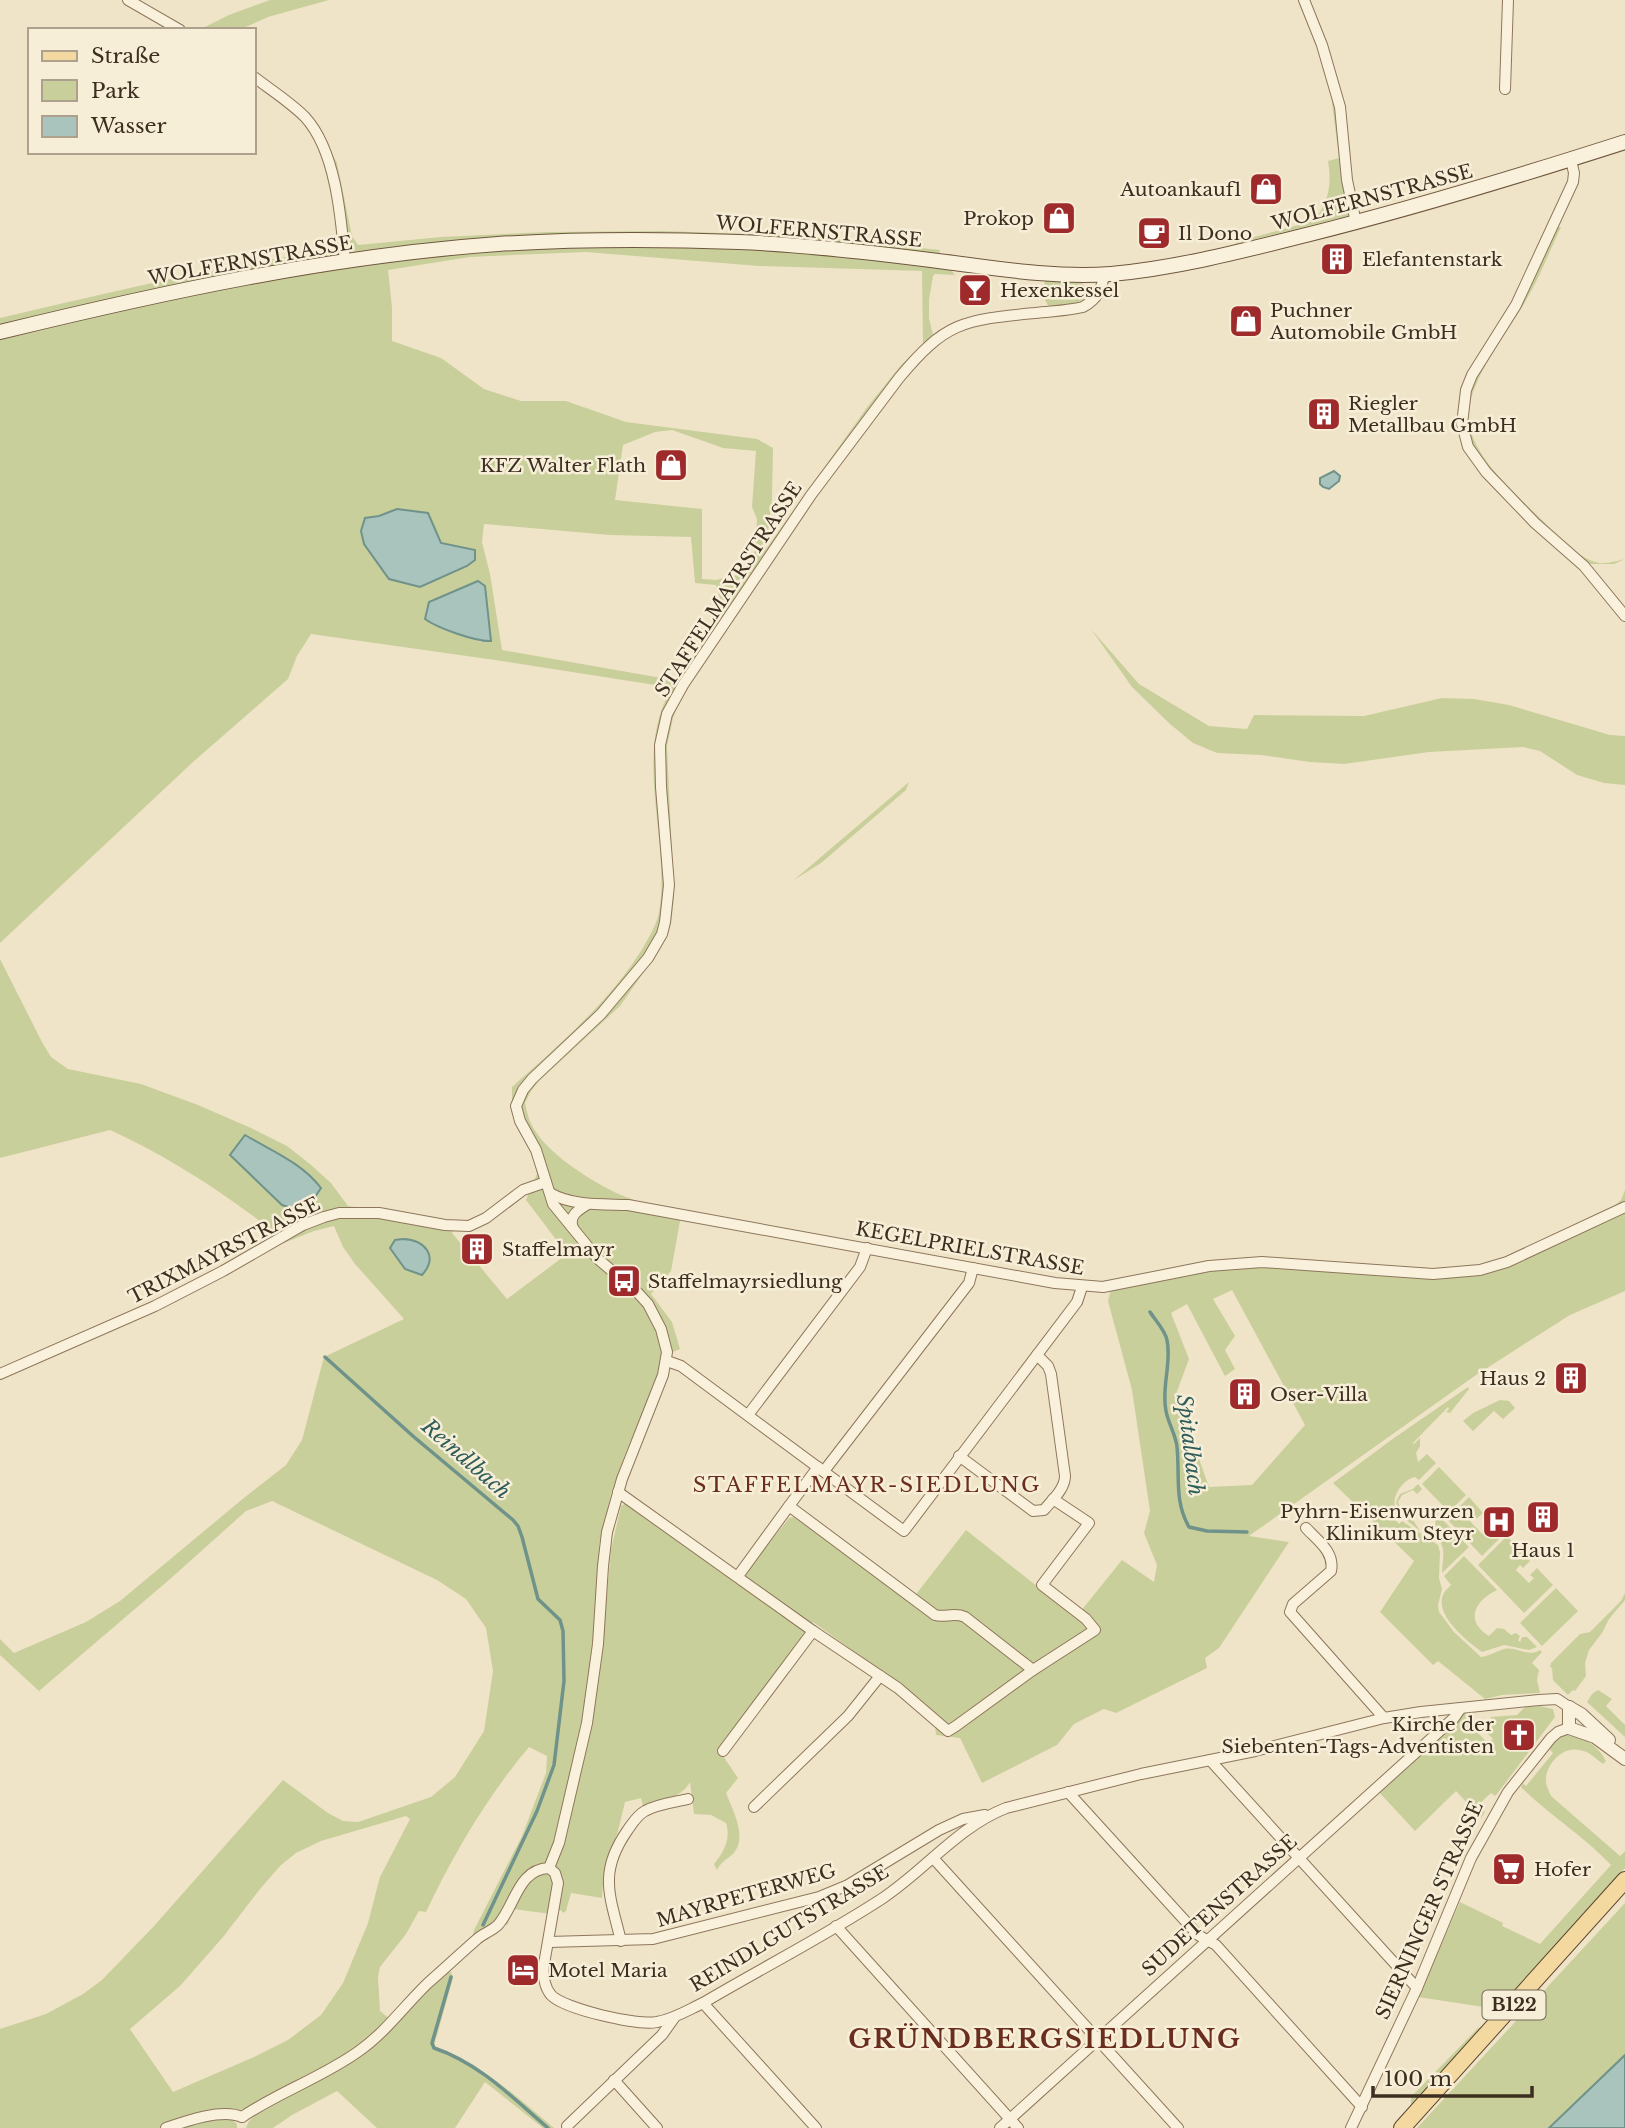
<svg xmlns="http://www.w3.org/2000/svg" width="1625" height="2128" viewBox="0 0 1625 2128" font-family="'Libre Baskerville',serif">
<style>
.green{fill:#c9cf9b;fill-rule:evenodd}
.water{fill:#a9c4bc;stroke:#6f938a;stroke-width:2}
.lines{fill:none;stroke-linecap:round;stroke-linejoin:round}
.stream{stroke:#6f938a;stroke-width:3.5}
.minor-casing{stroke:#8d765c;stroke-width:12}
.tertiary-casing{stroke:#8d765c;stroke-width:14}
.secondary-casing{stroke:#6f573f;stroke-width:16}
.primary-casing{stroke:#5b4430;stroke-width:18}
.minor{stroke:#faf1dc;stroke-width:10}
.tertiary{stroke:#faf1dc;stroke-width:12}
.secondary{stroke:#faf1dc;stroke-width:14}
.primary{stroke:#f3d9a0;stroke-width:16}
.labels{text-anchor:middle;stroke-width:5;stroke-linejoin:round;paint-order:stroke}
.shield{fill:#f7eed8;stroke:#756857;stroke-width:2}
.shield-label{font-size:18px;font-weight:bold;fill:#3d2e20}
.poi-label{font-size:19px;fill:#3d2e20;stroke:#f7eed8;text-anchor:start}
.street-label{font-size:19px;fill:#3d2e20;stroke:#f7eed8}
.water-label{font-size:21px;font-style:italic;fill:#2f5d5a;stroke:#f7eed8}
.neighbourhood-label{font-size:21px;letter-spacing:2px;fill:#6b2e1e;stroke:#f7eed8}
.district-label{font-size:26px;font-weight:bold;letter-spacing:2px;fill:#6b2e1e;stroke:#f7eed8}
</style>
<rect width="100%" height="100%" fill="#f0e4c8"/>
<g class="green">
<polygon points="270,0 329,0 268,17 239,30 199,30 229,15"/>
<path d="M1298 0H1309C1338 65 1348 127 1354 197L1357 207 1348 216 1236 244V242L1313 221C1329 204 1332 183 1328 161L1339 158 1331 95 1317 45Z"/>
<path d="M318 128 337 163 352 236 358 245 441 237 548 232 663 231 806 236 940 250 939 255 955 275 935 274 933 276 929 300V318L933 335 932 348 914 368 862 433 818 495 680 700 673 718 667 746 674 897 671 924 660 949 620 1006 539 1081 531 1091 525 1103C527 1112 529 1121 534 1129 550 1157 604 1190 634 1200 649 1206 667 1207 682 1210L671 1271 651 1294 672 1322 680 1349 663 1356 653 1389 625 1454 611 1494 599 1545 598 1580 589 1695 599 1679 611 1550 621 1506 626 1503 737 1584 789 1518 794 1517 910 1602 966 1530 1076 1617 1122 1560 1154 1582 1157 1565 1144 1533 1150 1511 1132 1390 1108 1301 1111 1289 1102 1281 1232 1259 1431 1268 1479 1266 1502 1260 1611 1209 1621 1200 1625 1190V1291L1570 1315 1476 1375 1249 1536 1289 1542 1219 1648 1205 1658 1207 1668 1116 1713 1104 1709 1074 1724 1057 1745 982 1783 960 1738 936 1735 935 1724 866 1660 813 1622 719 1750 738 1778 726 1793C733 1811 748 1837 733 1854 726 1860 721 1862 717 1870L714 1864C724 1852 731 1839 726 1823L711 1815 694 1814 690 1782C682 1798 660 1801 643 1806L641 1798 625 1802 618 1831 604 1870 602 1898 571 1893 566 1911 563 1913 561 1910 551 1914 513 1909 508 1924 473 1936 474 1930 522 1836 546 1773 547 1756 529 1747C487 1797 454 1853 426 1912L419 1911 406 1934 380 1967 378 1977 380 2011 391 2020 368 2042 254 2107 232 2111 230 2118 237 2124V2128H0V2029L46 2014 83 1994 102 1980 154 1926 283 1780 328 1813 343 1821 358 1822 431 1797 455 1777 484 1731 493 1671 486 1628 466 1599 437 1580 272 1501 246 1511 170 1579 39 1691 0 1655V1639L14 1653 86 1622 120 1601 245 1497 286 1465 302 1440 324 1357 404 1319 355 1264 343 1247 334 1226 314 1231 284 1243C273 1230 260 1221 246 1211 204 1180 158 1152 110 1130L0 1158V959L42 1042 51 1057 68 1069 141 1084 198 1105 251 1128 287 1146 310 1164 331 1183 348 1206 460 1222 452 1233 507 1299 567 1254 526 1200 537 1174 535 1160 517 1126 512 1112V1087C559 1045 607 1004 641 951 648 939 656 926 659 913 671 841 633 757 670 691L668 687 495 660 311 634 297 656 288 679 193 762 0 943V318C111 292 221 265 334 250 341 218 328 187 322 156 320 147 319 137 318 128ZM586 252 759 266 922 271 923 345 902 364 868 406 766 549 772 499 773 448 757 439 626 422 566 401H521L484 389 441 358 392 341V307L388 270 470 257ZM672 430 723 448 756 451 752 507 757 519 755 549 750 572 716 580 702 579V509L615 500 623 445 655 432ZM397 509 428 513 441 543 474 550 475 560 467 566 420 587 365 518 379 516ZM484 524 610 535 691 537 695 583 716 585C718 592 721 600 721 607 720 631 688 663 673 680L502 650 490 574 482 542ZM478 581 485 586 481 642 425 620 429 603ZM1232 1290 1305 1425 1252 1485 1209 1487 1176 1394 1189 1359 1171 1313 1187 1304 1225 1376 1235 1369 1225 1350 1235 1336 1213 1299ZM406 1816 410 1819 380 1877 368 1923 343 1983 321 2015 288 2040 254 2057 173 2092 130 2029 180 1986 223 1937 260 1889 281 1865 296 1853 321 1841Z"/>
<path d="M1555 227H1561C1550 250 1541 274 1529 295 1511 329 1462 386 1469 424 1476 461 1518 496 1543 521 1558 536 1577 558 1599 563 1607 564 1616 561 1625 559L1614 564H1588L1542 526 1476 456 1465 429 1468 391Z"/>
<polygon points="1045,280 1082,283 1089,291 1088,297 1074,304 1049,307 1042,295"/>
<polygon points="1091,629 1139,684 1209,726 1247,729 1254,715 1364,716 1442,698 1474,699 1509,705 1610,735 1625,736 1625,785 1604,783 1577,775 1540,751 1523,747 1429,752 1344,764 1310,762 1261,755 1217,753 1193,743 1170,724 1132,687"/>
<polygon points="909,782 906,790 821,863 794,880"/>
<path d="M1468 1387 1469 1389 1450 1413 1446 1412 1449 1409 1448 1407 1413 1443 1414 1444 1420 1438V1446L1416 1453 1418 1462 1427 1454 1436 1463 1419 1480 1415 1477C1401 1480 1388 1501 1398 1514L1394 1518 1399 1524 1402 1521 1438 1545 1440 1552 1439 1578 1442 1589 1438 1605 1439 1612 1454 1632 1481 1657C1490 1656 1496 1651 1504 1649 1518 1646 1527 1658 1540 1650L1542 1652 1532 1663 1539 1670 1537 1680 1540 1693 1502 1695 1485 1699 1438 1661 1433 1665 1380 1612 1414 1561 1333 1483 1394 1438Z"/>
<polygon points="1500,1400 1509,1401 1515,1408 1503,1419 1494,1411 1473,1431 1463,1421 1473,1413"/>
<polygon points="1439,1467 1466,1495 1449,1512 1422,1484"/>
<polygon points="1418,1484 1422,1489 1417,1494 1413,1490 1402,1495 1398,1502 1401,1510 1406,1510 1411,1514 1413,1520 1420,1531 1405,1519 1407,1517 1401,1512 1400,1513 1396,1502 1400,1494 1413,1489"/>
<polygon points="1469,1497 1483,1513 1476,1519 1474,1517 1470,1521 1482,1534 1486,1530 1484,1527 1491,1521 1504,1534 1482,1556 1447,1519"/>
<path d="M1437 1514 1469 1547 1442 1573C1442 1565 1444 1556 1443 1549 1439 1536 1432 1527 1437 1514Z"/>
<polygon points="1507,1536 1530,1561 1523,1568 1520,1565 1516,1570 1529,1583 1534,1578 1530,1575 1537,1568 1553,1585 1524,1613 1478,1565"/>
<path d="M1464 1556 1497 1590C1475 1600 1464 1621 1489 1636L1497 1628 1504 1629 1511 1635 1516 1633 1520 1636 1518 1640 1520 1642 1522 1637H1527L1537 1647 1529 1650 1504 1645 1482 1652C1468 1642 1432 1614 1444 1593 1445 1590 1449 1588 1451 1585L1444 1576Z"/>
<polygon points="1556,1588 1578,1611 1542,1646 1520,1623"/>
<polygon points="1625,1593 1625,1600 1609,1619 1602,1633 1589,1650 1585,1663 1586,1676 1575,1691 1573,1690 1568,1695 1553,1680 1552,1668 1550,1667 1551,1663 1580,1634 1590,1632 1621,1601"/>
<polygon points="1598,1690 1612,1699 1606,1706 1625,1725 1625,1737 1587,1702 1592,1694"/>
<polygon points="1540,1706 1553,1709 1555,1717 1497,1794 1495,1796 1491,1793 1478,1805 1485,1812 1481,1818 1456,1791 1415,1831 1378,1791 1465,1713 1481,1728 1478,1733 1489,1744 1493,1739 1486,1732 1495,1723 1490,1717 1517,1715 1525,1707"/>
<path d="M1564 1735C1581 1734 1599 1746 1606 1761L1603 1764C1595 1758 1589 1751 1579 1750 1563 1746 1546 1764 1546 1780 1546 1786 1549 1791 1551 1796L1620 1856 1625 1851V1868L1496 2013 1490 2008 1418 1997 1460 1902 1503 1923 1502 1926 1540 1944 1611 1865C1584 1836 1549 1815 1521 1787L1523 1783 1526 1786 1553 1753 1549 1749 1555 1741Z"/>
<polygon points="1625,1903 1625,2055 1549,2128 1417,2128"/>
<path d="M451 1972 453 1978 434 2046C481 2064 516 2096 554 2128H543L485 2082 455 2128H377L337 2091 292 2115 273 2128H246L249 2121 260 2111 341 2065 445 1973Z"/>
<polygon points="1482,2027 1413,2104 1411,2105 1411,2097 1478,2028"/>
</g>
<g class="water">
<polygon points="1334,471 1340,476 1339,481 1329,489 1323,487 1320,484 1320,478"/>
<polygon points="397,509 428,513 441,543 475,550 475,560 467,566 420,587 389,579 364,544 361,531 365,518 379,516"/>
<path d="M478 581 485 586 491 641C477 642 437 628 425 619L429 602Z"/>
<path d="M245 1135C272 1151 302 1163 321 1188L305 1212 282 1205 230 1155Z"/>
<path d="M403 1239C425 1240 439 1256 422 1275L405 1269 390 1248 395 1240Z"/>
<polygon points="1625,2055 1625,2128 1549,2128"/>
</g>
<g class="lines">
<g class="stream">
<path d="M1150 1312C1155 1320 1165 1330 1167 1340 1172 1363 1161 1387 1166 1411 1168 1423 1176 1435 1177 1447 1180 1476 1174 1501 1189 1527L1207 1531 1247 1532"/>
<polyline points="325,1357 414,1437 513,1520 518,1526 522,1537 538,1599 560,1620 563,1631 564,1681 554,1765 537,1811 483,1925"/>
<path d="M451 1977 432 2043 434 2048C479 2063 513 2098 548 2128"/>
</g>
<g class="minor-casing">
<g id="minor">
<polyline points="128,0 180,30"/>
<polyline points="1304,0 1322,45 1340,107 1347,180 1356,223"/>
<path d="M254 77C271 90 290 102 305 117 336 151 341 217 345 262"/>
<polyline points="1505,89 1508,0"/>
<polyline points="1571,160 1574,173 1573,182 1516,305 1472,375 1466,390 1462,424 1468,447 1486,472 1535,523 1584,566 1625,616"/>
<path d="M550 1193C572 1206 602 1204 628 1205L1055 1283 1103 1287 1209 1266 1262 1262 1433 1274 1480 1270 1507 1262 1625 1207"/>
<path d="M573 1228C568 1216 578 1210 588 1204"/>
<polyline points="667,1361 681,1366 904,1531 1077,1302 1082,1287"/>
<polyline points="0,1374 155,1306 223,1271 303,1225 324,1217 339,1213 379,1213 445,1225 469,1226 486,1218 523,1190 546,1182"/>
<polyline points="748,1415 860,1267 867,1248"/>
<path d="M959 1456 1033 1511 1044 1510C1052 1500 1065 1489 1065 1476L1051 1374 1048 1366 1037 1355"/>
<polyline points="824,1471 969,1283 973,1268"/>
<polyline points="618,1492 813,1631 898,1688 948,1731 956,1726 1033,1670 1095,1630 1086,1619 1042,1585 1089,1523 1053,1499"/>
<polyline points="789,1506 818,1467"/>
<path d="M1306 1528C1317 1540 1335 1552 1331 1571L1293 1604 1290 1612 1384 1718"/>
<path d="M738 1576 789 1506 935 1615C945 1618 954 1612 965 1617L1033 1670"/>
<polyline points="723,1751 813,1631"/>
<polyline points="1210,1760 1417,1988"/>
<polyline points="1068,1792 1198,1935 1216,1945 1362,2107"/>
<polyline points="754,1807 848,1716 880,1676"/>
<polyline points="934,1859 1178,2128"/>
<path d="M549 1868 559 1843 587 1723 598 1644 603 1566 607 1532 622 1479 663 1375 667 1352 661 1329 648 1304 638 1293 598 1259 553 1204 536 1150 520 1121 516 1106 523 1090 532 1079 601 1014 648 958 662 934 665 922 669 885 661 787 660 745 667 714 683 685 811 495 899 378C946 321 964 320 1035 313 1051 311 1067 311 1083 307 1097 299 1102 290 1104 274"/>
<path d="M549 1868 555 1873 558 1883 543 1970C544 1979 545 1988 551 1995 564 2009 638 2026 657 2022 674 2019 688 2010 703 2003 762 1968 825 1936 883 1898 925 1870 958 1827 1006 1808L1141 1774 1255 1751 1384 1718 1421 1712 1539 1700 1557 1699 1569 1707"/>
<polyline points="836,1926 1018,2128"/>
<path d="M621 1941C610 1896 598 1873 627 1831 632 1824 637 1815 645 1811 657 1804 675 1802 688 1799"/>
<polyline points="549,1942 653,1939 819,1897 848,1885 939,1830 963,1819 985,1815"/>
<polyline points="703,2003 816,2128"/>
<polyline points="614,2080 657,2128"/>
<path d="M242 2117C279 2092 323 2077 359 2051 386 2032 404 2006 428 1983 444 1969 460 1954 476 1940 482 1934 492 1931 498 1925 515 1906 518 1869 549 1868"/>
<polyline points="567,2126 662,2035 674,2018"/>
<path d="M166 2128C186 2121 222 2108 242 2117"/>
<polyline points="1000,2128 1454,1718 1461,1708"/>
<polyline points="1351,2128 1417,1988 1471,1858 1508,1792 1551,1738 1558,1732 1569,1728"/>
</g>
</g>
<g class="tertiary-casing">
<g id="tertiary">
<polyline points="1569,1707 1569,1728 1595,1737 1625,1759"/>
<polyline points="1569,1707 1581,1714 1609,1740"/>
</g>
</g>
<g class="secondary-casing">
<path id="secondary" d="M0 332C164 292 330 256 498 244 578 239 659 239 739 242 808 245 877 253 946 262 1000 269 1056 278 1111 274 1177 268 1242 251 1306 235 1414 208 1519 176 1625 142"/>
</g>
<g class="primary-casing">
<polyline id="primary" points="1402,2128 1625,1880"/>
</g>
<use href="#minor" class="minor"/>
<use href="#tertiary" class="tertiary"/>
<use href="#secondary" class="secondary"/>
<use href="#primary" class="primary"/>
</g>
<defs>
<g id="shop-square" transform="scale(1.75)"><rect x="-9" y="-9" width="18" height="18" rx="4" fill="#9e2a2b" stroke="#f7eed8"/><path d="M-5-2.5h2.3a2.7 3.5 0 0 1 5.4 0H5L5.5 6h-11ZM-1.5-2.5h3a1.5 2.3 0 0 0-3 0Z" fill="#fff"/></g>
<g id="cafe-square" transform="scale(1.75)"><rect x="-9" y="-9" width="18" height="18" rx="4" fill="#9e2a2b" stroke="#f7eed8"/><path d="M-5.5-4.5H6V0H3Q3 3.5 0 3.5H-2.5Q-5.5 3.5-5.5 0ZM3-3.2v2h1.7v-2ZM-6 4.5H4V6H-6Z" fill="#fff"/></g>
<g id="building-square" transform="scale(1.75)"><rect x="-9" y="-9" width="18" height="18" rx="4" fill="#9e2a2b" stroke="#f7eed8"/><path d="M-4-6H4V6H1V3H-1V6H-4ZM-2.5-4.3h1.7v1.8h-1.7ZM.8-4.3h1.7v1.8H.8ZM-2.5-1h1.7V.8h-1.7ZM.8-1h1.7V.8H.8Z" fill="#fff"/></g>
<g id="bar-square" transform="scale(1.75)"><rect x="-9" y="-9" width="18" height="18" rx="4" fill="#9e2a2b" stroke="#f7eed8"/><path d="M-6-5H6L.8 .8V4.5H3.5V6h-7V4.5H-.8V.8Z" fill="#fff"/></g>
<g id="bus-square" transform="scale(1.75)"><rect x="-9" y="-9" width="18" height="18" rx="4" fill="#9e2a2b" stroke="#f7eed8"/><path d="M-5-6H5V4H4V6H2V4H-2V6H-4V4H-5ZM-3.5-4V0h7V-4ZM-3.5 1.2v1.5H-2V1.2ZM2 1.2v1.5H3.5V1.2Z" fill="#fff"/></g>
<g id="hospital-square" transform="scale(1.75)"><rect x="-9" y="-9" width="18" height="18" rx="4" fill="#9e2a2b" stroke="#f7eed8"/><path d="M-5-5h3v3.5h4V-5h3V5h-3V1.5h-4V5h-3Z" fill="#fff"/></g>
<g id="church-square" transform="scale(1.75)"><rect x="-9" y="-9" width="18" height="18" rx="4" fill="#9e2a2b" stroke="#f7eed8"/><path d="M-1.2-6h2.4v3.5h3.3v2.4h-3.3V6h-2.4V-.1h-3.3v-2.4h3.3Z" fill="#fff"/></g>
<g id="supermarket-square" transform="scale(1.75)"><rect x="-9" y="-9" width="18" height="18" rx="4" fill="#9e2a2b" stroke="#f7eed8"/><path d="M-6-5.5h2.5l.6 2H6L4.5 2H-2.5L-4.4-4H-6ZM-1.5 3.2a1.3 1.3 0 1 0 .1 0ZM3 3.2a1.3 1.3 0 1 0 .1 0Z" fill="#fff"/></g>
<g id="hotel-square" transform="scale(1.75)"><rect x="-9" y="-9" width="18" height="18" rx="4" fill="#9e2a2b" stroke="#f7eed8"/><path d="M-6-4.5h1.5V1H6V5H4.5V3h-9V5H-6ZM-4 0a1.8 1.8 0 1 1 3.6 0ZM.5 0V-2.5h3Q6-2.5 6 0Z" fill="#fff"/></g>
</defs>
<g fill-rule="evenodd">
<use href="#shop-square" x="1266" y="189"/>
<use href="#shop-square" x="1059" y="218"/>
<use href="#cafe-square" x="1154" y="233"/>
<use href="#building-square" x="1337" y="259"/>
<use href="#bar-square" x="975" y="290"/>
<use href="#shop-square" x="1246" y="321"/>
<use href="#building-square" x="1324" y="414"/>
<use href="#shop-square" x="671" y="465"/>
<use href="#building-square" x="477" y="1249"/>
<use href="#bus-square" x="624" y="1281"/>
<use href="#building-square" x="1571" y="1378"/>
<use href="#building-square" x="1245" y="1394"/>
<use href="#building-square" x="1543" y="1517"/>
<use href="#hospital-square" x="1499" y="1522"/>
<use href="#church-square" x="1519" y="1735"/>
<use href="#supermarket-square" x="1509" y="1869"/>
<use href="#hotel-square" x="523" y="1970"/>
</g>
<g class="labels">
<rect class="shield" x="1482.5" y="1990.5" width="63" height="29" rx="5"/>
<g class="shield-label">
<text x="1514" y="2011">B122</text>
</g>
<g class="poi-label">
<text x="1242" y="196" text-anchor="end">Autoankauf1</text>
<text x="1034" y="225" text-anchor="end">Prokop</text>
<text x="1178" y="240">Il Dono</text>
<text x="1362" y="266">Elefantenstark</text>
<text x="1000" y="297">Hexenkessel</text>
<text x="1270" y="317">Puchner<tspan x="1270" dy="22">Automobile GmbH</tspan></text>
<text x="1348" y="410">Riegler<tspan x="1348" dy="22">Metallbau GmbH</tspan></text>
<text x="646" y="472" text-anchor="end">KFZ Walter Flath</text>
<text x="502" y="1256">Staffelmayr</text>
<text x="648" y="1288">Staffelmayrsiedlung</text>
<text x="1546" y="1385" text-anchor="end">Haus 2</text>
<text x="1270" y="1401">Oser-Villa</text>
<text x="1474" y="1518" text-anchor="end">Pyhrn-Eisenwurzen<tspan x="1474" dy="22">Klinikum Steyr</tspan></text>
<text x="1543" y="1557" text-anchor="middle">Haus 1</text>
<text x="1494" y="1731" text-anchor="end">Kirche der<tspan x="1494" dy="22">Siebenten-Tags-Adventisten</tspan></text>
<text x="1534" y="1876">Hofer</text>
<text x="548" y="1977">Motel Maria</text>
</g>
<g class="street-label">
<text transform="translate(1372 197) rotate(-15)" y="7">WOLFERNSTRASSE</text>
<text transform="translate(819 231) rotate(5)" y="7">WOLFERNSTRASSE</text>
<text transform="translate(250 260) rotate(-10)" y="7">WOLFERNSTRASSE</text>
<text transform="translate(728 589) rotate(-57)" y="7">STAFFELMAYRSTRASSE</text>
<text transform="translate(970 1248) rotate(10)" y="7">KEGELPRIELSTRASSE</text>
<text transform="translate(224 1250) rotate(-27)" y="7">TRIXMAYRSTRASSE</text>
<text transform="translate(746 1895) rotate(-16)" y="7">MAYRPETERWEG</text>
<text transform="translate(1219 1905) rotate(-42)" y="7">SUDETENSTRASSE</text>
<text transform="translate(1429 1910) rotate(-66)" y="7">SIERNINGER STRASSE</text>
<text transform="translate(789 1928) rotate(-31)" y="7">REINDLGUTSTRASSE</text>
</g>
<g class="water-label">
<text transform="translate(1190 1445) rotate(83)" y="7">Spitalbach</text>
<text transform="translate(466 1459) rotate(41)" y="7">Reindlbach</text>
</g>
<g class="neighbourhood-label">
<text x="867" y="1492">STAFFELMAYR-SIEDLUNG</text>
</g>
<g class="district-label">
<text x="1045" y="2048">GRÜNDBERGSIEDLUNG</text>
</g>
</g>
<rect x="28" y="28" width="228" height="126" fill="#f7eed8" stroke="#ada18e" stroke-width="2"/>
<rect x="42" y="51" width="35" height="10" fill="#f3d9a0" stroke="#ada18e" stroke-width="2"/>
<text x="91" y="63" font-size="21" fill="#3d2e20">Straße</text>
<rect x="42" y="80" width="35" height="21" fill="#c9cf9b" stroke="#ada18e" stroke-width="2"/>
<text x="91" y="98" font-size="21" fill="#3d2e20">Park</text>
<rect x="42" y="116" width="35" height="21" fill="#a9c4bc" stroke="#ada18e" stroke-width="2"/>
<text x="91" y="133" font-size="21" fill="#3d2e20">Wasser</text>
<path d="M1373 2086v10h159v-10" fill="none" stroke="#3d2e20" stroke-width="3.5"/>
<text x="1384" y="2086" font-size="21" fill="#3d2e20" stroke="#f7eed8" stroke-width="5" paint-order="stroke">100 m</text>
</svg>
